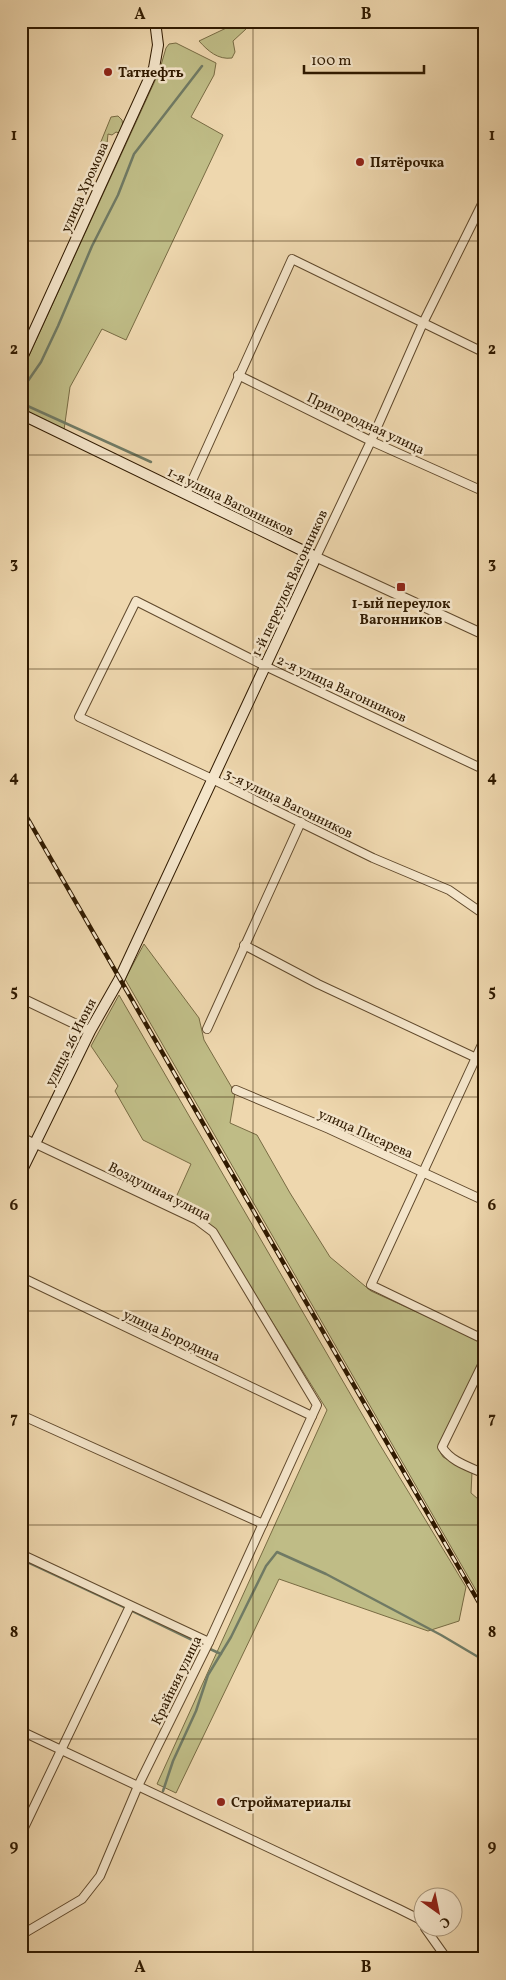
<svg xmlns="http://www.w3.org/2000/svg" width="506" height="1980" viewBox="0 0 506 1980" font-family="Vollkorn,serif">
<style>
.green{fill:#bfbc86;stroke:#786b43}
.lines{fill:none;stroke-linecap:round;stroke-linejoin:round}
.stream{stroke:#707a64;stroke-width:2.5}
.minor-casing{stroke:#60492c;stroke-width:10}
.tertiary-casing{stroke:#60492c;stroke-width:11}
.secondary-casing{stroke:#301a00;stroke-width:12}
.minor{stroke:#f4e5ca;stroke-width:8}
.tertiary{stroke:#f4e5ca;stroke-width:9}
.secondary{stroke:#f4e5ca;stroke-width:10}
.rail-casing{stroke:#301a00;stroke-width:4.5}
.rail{stroke:#f4e5ca;stroke-width:2.5;stroke-dasharray:8;stroke-linecap:butt}
.grid{fill:none;stroke:#301a00;stroke-width:1;stroke-opacity:0.55}
.poi-dot{fill:#8f2418;stroke:#f4e5ca;stroke-width:2}
.labels{text-anchor:middle;stroke-width:5;stroke-linejoin:round;paint-order:stroke}
.poi-label{font-size:14px;font-weight:bold;fill:#301a00;stroke:#f4e5ca;text-anchor:start}
.street-label{font-size:14px;fill:#301a00;stroke:#f4e5ca}
.neatline{fill:none;stroke:#301a00;stroke-width:2}
.grid-label{font-size:16px;text-anchor:middle;font-weight:bold;fill:#301a00}
</style>
<rect width="100%" height="100%" fill="#eed7ae"/>
<filter id="stains"><feTurbulence type="fractalNoise" baseFrequency=".004" numOctaves="4"/><feColorMatrix values="0 0 0 0 .2 0 0 0 0 .09 0 0 0 0 .02 0 0 0 .5 -.17"/></filter>
<radialGradient id="worn" r=".72"><stop offset=".6" stop-color="#630" stop-opacity="0"/><stop offset="1" stop-color="#630" stop-opacity=".3"/></radialGradient>
<g class="green">
<path d="M241 21H245L246 29 233 41 235 52 232 58C218 60 208 51 199 41Z"/>
<polygon points="176,43 216,63 214,75 191,117 223,135 126,340 102,329 70,387 64,430 21,410 21,373 159,72 166,48 169,44"/>
<polygon points="118,116 122,120 123,126 119,133 116,132 112,135 108,134 107,144 100,144 111,117"/>
<polygon points="144,944 199,1018 204,1040 235,1093 230,1123 257,1135 290,1193 330,1257 371,1291 485,1343 485,1352 438,1448 443,1457 472,1472 471,1493 485,1505 485,1606 125,979"/>
<polygon points="119,995 377,1440 466,1587 459,1621 428,1631 279,1579 176,1793 157,1784 327,1410 213,1227 173,1204 191,1164 143,1140 115,1091 118,1086 91,1046"/>
</g>
<g class="lines">
<g class="stream">
<polyline points="23,388 41,362 58,326 92,246 118,195 134,154 202,66"/>
<polyline points="21,403 151,462"/>
<polyline points="21,1559 124,1607"/>
<polyline points="132,1611 198,1643"/>
<polyline points="210,1649 221,1654"/>
<polyline points="163,1791 173,1761 196,1711 208,1675 231,1637 266,1566 277,1552 326,1574 441,1635 485,1661"/>
</g>
<g class="minor-casing">
<g id="minor">
<polyline points="238,375 371,441 485,492"/>
<polyline points="186,494 292,259 485,353"/>
<polyline points="316,557 371,441 423,323 485,198"/>
<polyline points="485,770 265,666 136,601 79,717 208,777 373,858 449,890 485,915"/>
<polyline points="244,945 318,984 485,1062"/>
<polyline points="207,1029 301,822"/>
<polyline points="485,1038 371,1285 485,1340"/>
<polyline points="236,1090 329,1129 485,1201"/>
<polyline points="21,1137 197,1220 213,1232 317,1405 209,1642 138,1786 100,1876 82,1899 21,1935"/>
<polyline points="21,1277 312,1416"/>
<path d="M485 1359 442 1447C451 1462 470 1467 485 1474"/>
<polyline points="21,1415 263,1524"/>
<polyline points="21,1554 209,1642"/>
<polyline points="21,1731 399,1909 419,1919 424,1925"/>
<polyline points="21,1834 130,1606"/>
<polyline points="425,1928 447,1959"/>
</g>
</g>
<g class="tertiary-casing">
<g id="tertiary">
<polyline points="316,557 485,635"/>
<polyline points="21,998 90,1031"/>
</g>
</g>
<g class="secondary-casing">
<g id="secondary">
<polyline points="21,360 154,68 158,45 155,21"/>
<polyline points="21,414 316,557 119,980 90,1031 21,1172"/>
</g>
</g>
<use href="#minor" class="minor"/>
<use href="#tertiary" class="tertiary"/>
<use href="#secondary" class="secondary"/>
<g class="rail-casing">
<polyline id="rail" points="21,807 485,1613"/>
</g>
<use href="#rail" class="rail"/>
</g>
<path class="grid" d="M253 21V1959M21 241H485M21 455H485M21 669H485M21 883H485M21 1097H485M21 1311H485M21 1525H485M21 1739H485"/>
<g class="poi-dot">
<circle cx="108" cy="72" r="5"/>
<circle cx="360" cy="162" r="5"/>
<rect x="396" y="582" width="10" height="10" rx="2.5"/>
<circle cx="221" cy="1802" r="5"/>
</g>
<g class="labels">
<g class="poi-label">
<text x="118" y="77">Татнефть</text>
<text x="370" y="167">Пятёрочка</text>
<text x="401" y="608" text-anchor="middle">1-ый переулок<tspan x="401" dy="16">Вагонников</tspan></text>
<text x="231" y="1807">Стройматериалы</text>
</g>
<g class="street-label">
<text transform="translate(84 187) rotate(-66)" y="5">улица Хромова</text>
<text transform="translate(366 423) rotate(25)" y="5">Пригородная улица</text>
<text transform="translate(231 501) rotate(26)" y="5">1-я улица Вагонников</text>
<text transform="translate(289 583) rotate(-65)" y="5">1-й переулок Вагонников</text>
<text transform="translate(342 688) rotate(25)" y="5">2-я улица Вагонников</text>
<text transform="translate(289 803) rotate(26)" y="5">3-я улица Вагонников</text>
<text transform="translate(70 1042) rotate(-63)" y="5">улица 26 Июня</text>
<text transform="translate(366 1133) rotate(24)" y="5">улица Писарева</text>
<text transform="translate(160 1191) rotate(27)" y="5">Воздушная улица</text>
<text transform="translate(172 1335) rotate(25)" y="5">улица Бородина</text>
<text transform="translate(176 1680) rotate(-64)" y="5">Крайняя улица</text>
</g>
</g>
<rect width="506" height="1980" fill="none" stroke="#eed7ae" stroke-width="55"/>
<g transform="translate(438 1912) rotate(147)"><circle r="24" fill="#f4e5ca" stroke="#a69479"/>
<path d="M0-4L9 19L0 12L-9 19Z" fill="#8f2418"/>
<text y="-8" font-size="14" font-weight="bold" text-anchor="middle" fill="#301a00">С</text>
</g>
<path d="M304 65v8h120v-8" fill="none" stroke="#301a00" stroke-width="2.5"/>
<text x="311" y="65" font-size="15" fill="#301a00" stroke="#f4e5ca" stroke-width="4" paint-order="stroke">100 m</text>
<rect x="28" y="28" width="450" height="1924" class="neatline"/>
<g class="grid-label">
<text x="140" y="19">A</text>
<text x="366" y="19">B</text>
<text x="14" y="140">1</text>
<text x="492" y="140">1</text>
<text x="14" y="354">2</text>
<text x="492" y="354">2</text>
<text x="14" y="568">3</text>
<text x="492" y="568">3</text>
<text x="14" y="782">4</text>
<text x="492" y="782">4</text>
<text x="14" y="996">5</text>
<text x="492" y="996">5</text>
<text x="14" y="1210">6</text>
<text x="492" y="1210">6</text>
<text x="14" y="1423">7</text>
<text x="492" y="1423">7</text>
<text x="14" y="1637">8</text>
<text x="492" y="1637">8</text>
<text x="14" y="1851">9</text>
<text x="492" y="1851">9</text>
<text x="140" y="1972">A</text>
<text x="366" y="1972">B</text>
</g>
<rect width="100%" height="100%" filter="url(#stains)"/>
<rect width="100%" height="100%" fill="url(#worn)"/>
</svg>
